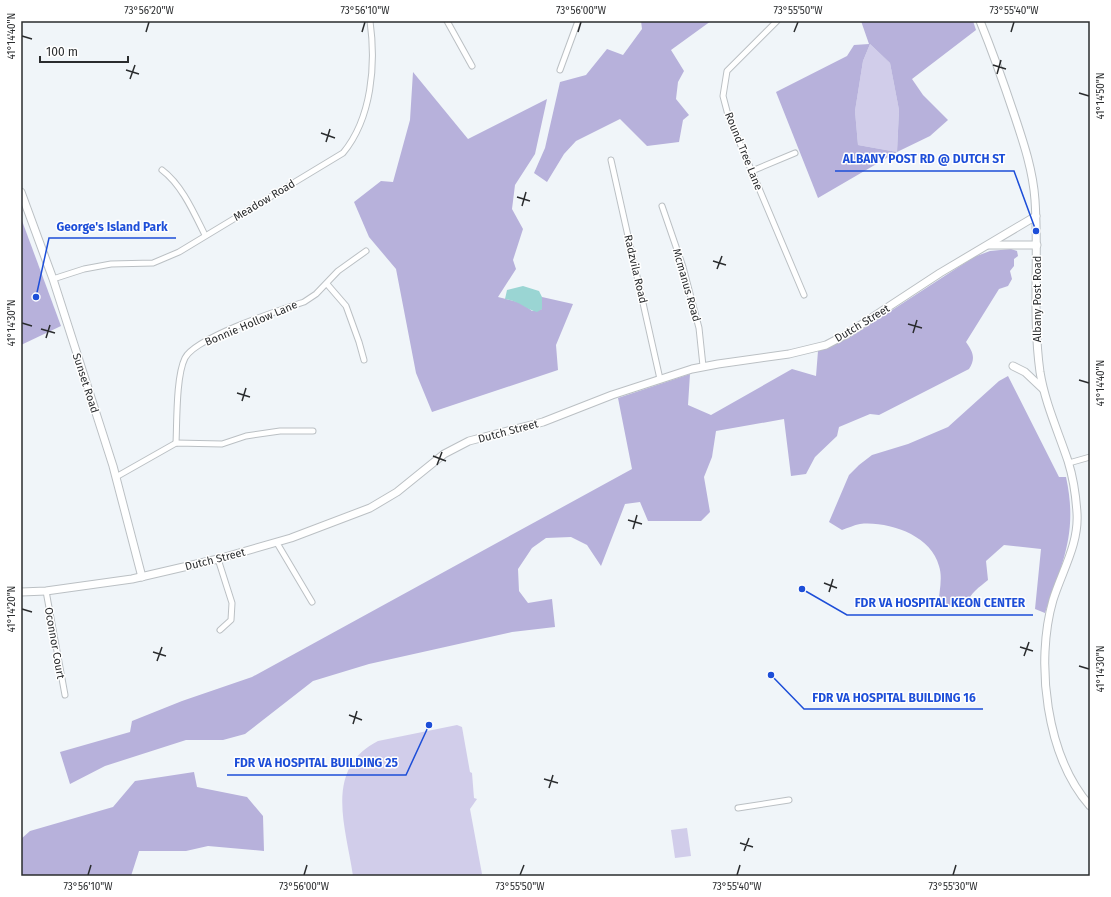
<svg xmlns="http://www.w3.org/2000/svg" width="1111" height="897" viewBox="0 0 1111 897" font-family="'Fira Sans',sans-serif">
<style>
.green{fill:#d1cdea}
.forest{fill:#b7b1db;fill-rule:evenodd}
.water{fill:#9ad5d3}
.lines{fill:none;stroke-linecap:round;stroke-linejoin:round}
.street-casing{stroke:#bbc0c4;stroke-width:7}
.secondary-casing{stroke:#bbc0c4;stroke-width:9}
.street{stroke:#fff;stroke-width:5}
.secondary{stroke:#fff;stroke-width:7}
.ticks{fill:none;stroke:#2a2c2e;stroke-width:1.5}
.labels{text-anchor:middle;stroke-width:3;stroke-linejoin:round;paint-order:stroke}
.street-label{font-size:11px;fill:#2a2c2e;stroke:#fff}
.leader{fill:none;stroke:#1d4ed8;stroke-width:1.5}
.callout-dot{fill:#1d4ed8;stroke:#fff;stroke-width:1.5}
.callout-label{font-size:12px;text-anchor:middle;font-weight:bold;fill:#1d4ed8;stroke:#fff;stroke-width:3;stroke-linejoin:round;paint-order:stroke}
.neatline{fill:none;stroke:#2a2c2e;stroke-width:1.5}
.ticks-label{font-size:10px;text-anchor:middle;fill:#2a2c2e}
</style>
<rect width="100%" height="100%" fill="#f0f5f9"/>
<g class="green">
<polygon points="870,44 890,63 899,110 897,152 858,145 855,111 863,61"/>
<path d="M457 725 462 727 470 772 472 773 474 798 477 799 470 809 482 874 477 876H353C346 827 323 769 378 741Z"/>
<polygon points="687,828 691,856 675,858 671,830"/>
</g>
<g class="forest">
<polygon points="641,21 711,21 671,50 684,71 678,82 676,99 689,115 683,120 679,142 647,146 620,119 576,141 564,154 547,182 534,173 545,148 560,82 586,75 607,49 623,55 642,29"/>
<path d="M861 21H973L976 30 912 79 923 95 948 120 930 136 897 152 818 198 776 92 847 56 854 45 869 44ZM870 44 890 63 899 110 897 152 858 145 855 111 863 61Z"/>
<polygon points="413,72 468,139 547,99 535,154 515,185 512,209 523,229 513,260 516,269 498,297 522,303 532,311 542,309 542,297 573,304 556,345 558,370 432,412 416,373 396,269 369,237 354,202 381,181 393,182 410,120"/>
<polygon points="21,218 61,326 21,345"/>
<path d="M1011 249 1017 251 1018 256 1014 259V266L1010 271 1012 279 1008 286 999 289 966 342C973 352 976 358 969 369L879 415 870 414 839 427 837 436 815 457 806 474 791 476 784 419 716 431 712 457 704 477 710 512 701 521H648L640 502 625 504 601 566 587 545 571 537 546 538 532 548 518 569 519 591 528 603 552 599 555 627 512 632 369 664 313 681 245 734 223 740H186L105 766 70 784 60 752 130 732 132 721 182 701 252 677 632 469 618 398 690 374 688 405 711 415 792 369 816 376 818 351 849 338 974 257 990 251Z"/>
<path d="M1008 376 1059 477H1066C1078 532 1063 562 1045 613L1035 609 1041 549 1004 545 986 561 988 580C980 587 969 593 967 605L938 606C939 593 943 578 939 566 931 535 888 521 860 524 854 525 848 528 842 530L829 522 849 475 859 465 872 455 908 444 948 427 999 381Z"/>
<polygon points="194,772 197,787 247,797 263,816 264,851 208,846 186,851 139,851 131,876 21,876 21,839 30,831 113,807 135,781"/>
</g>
<path class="water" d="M523 286 539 291 542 297V309L537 312C525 309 520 301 505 299L507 290Z"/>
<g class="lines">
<g class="street-casing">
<g id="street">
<polyline points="447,21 472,66"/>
<polyline points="777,21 727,71 723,96 728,115 804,295"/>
<polyline points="560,70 578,21"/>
<polyline points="611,160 660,379"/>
<path d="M162 170C182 185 194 213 205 235"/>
<polyline points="752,171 795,153"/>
<polyline points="662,206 683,267 699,328 703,366"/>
<path d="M53 279 84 269 111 264 153 263 179 252 343 153C372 118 376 64 370 21"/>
<polyline points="327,284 346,306 359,342 364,360"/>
<path d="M176 443C177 422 176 376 185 358 196 337 280 310 304 302L316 294 338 271 366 251"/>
<polyline points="1069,463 1090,457"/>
<polyline points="116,477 176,443 222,444 246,436 280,431 313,431"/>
<polyline points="277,543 312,602"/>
<polyline points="218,559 232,603 231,620 220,630"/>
<polyline points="46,591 65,695"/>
<polyline points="738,808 789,800"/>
</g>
</g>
<g class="secondary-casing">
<g id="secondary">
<path d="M980 21C993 53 1004 84 1015 117 1024 144 1033 171 1035 200 1039 257 1032 314 1040 372 1045 403 1058 431 1068 461 1073 477 1076 497 1077 513 1079 544 1062 571 1053 600 1035 662 1046 756 1090 806"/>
<polyline points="21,192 53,279 113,466 142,577"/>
<polyline points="989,245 1037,245"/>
<polyline points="1013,366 1025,372 1043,389"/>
<polyline points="21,592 46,591 132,579 218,559 291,538 370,508 397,492 444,454 469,441 543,422 612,395 692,369 718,364 789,354 826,345 847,334 940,273 1036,216"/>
</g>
</g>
<use href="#street" class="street"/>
<use href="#secondary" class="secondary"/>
</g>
<path class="ticks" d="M146 32 149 22M362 32 365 22M578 32 581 22M794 32 798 22M1011 32 1014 22M22 36 32 39M993 65 1006 69M126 70 139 74M997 74 1001 60M130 79 135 65M1079 93 1089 96M321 133 335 138M326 142 330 129M517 197 530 201M522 206 526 192M713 261 726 265M717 269 722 256M22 323 32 326M908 324 922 328M41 329 55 333M913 333 917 320M46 338 50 325M1079 380 1089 383M237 393 250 397M242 401 246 388M433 456 446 461M437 465 442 452M628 520 642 524M633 529 637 515M824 583 837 588M829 592 833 579M22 609 32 612M1020 647 1033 651M153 652 166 656M1024 656 1029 642M157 661 162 647M1079 666 1089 669M349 715 362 720M353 724 357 711M544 779 558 783M549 788 553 775M740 843 753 847M744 851 749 838M88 875 91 865M304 875 307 865M520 875 524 865M737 875 740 865M953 875 956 865"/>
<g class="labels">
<g class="street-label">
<text transform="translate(744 151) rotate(68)" y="4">Round Tree Lane</text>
<text transform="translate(264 200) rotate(-31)" y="4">Meadow Road</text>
<text transform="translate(636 269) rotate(77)" y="4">Radzvila Road</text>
<text transform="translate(687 285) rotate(74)" y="4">Mcmanus Road</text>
<text transform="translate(1037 299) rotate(-90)" y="4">Albany Post Road</text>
<text transform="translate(251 323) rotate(-23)" y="4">Bonnie Hollow Lane</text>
<text transform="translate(862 323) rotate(-31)" y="4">Dutch Street</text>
<text transform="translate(86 383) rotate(72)" y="4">Sunset Road</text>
<text transform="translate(508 431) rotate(-15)" y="4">Dutch Street</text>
<text transform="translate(215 559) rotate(-14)" y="4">Dutch Street</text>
<text transform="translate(55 643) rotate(80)" y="4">Oconnor Court</text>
</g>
</g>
<path class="leader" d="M1036 231L1014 171H835M36 297L49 238H176M802 589L847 615H1033M771 675L804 709H983M429 725L406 775H227"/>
<g class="callout-dot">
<circle cx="1036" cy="231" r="4"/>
<circle cx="36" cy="297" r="4"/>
<circle cx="802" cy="589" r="4"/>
<circle cx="771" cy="675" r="4"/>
<circle cx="429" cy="725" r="4"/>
</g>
<g class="callout-label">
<text x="924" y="163">ALBANY POST RD @ DUTCH ST</text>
<text x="112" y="231">George's Island Park</text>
<text x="940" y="607">FDR VA HOSPITAL KEON CENTER</text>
<text x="894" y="702">FDR VA HOSPITAL BUILDING 16</text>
<text x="316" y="767">FDR VA HOSPITAL BUILDING 25</text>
</g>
<rect width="1111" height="897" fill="none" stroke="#ffffff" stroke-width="44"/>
<path d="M40 56v6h88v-6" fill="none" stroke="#2a2c2e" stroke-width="2"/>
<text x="46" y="56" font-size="12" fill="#2a2c2e" stroke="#ffffff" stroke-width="3" paint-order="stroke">100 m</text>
<rect x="22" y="22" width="1067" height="853" class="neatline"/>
<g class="ticks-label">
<text x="149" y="14">73°56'20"W</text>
<text x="365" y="14">73°56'10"W</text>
<text x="581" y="14">73°56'00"W</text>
<text x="798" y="14">73°55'50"W</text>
<text x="1014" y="14">73°55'40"W</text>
<text transform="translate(11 36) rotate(-90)" y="4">41°14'40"N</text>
<text transform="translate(1100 96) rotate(-90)" y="4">41°14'50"N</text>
<text transform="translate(11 323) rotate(-90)" y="4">41°14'30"N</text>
<text transform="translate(1100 383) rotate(-90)" y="4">41°14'40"N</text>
<text transform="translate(11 609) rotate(-90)" y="4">41°14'20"N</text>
<text transform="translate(1100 669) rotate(-90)" y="4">41°14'30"N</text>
<text x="88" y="890">73°56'10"W</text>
<text x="304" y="890">73°56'00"W</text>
<text x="520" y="890">73°55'50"W</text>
<text x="737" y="890">73°55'40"W</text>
<text x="953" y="890">73°55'30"W</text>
</g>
</svg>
